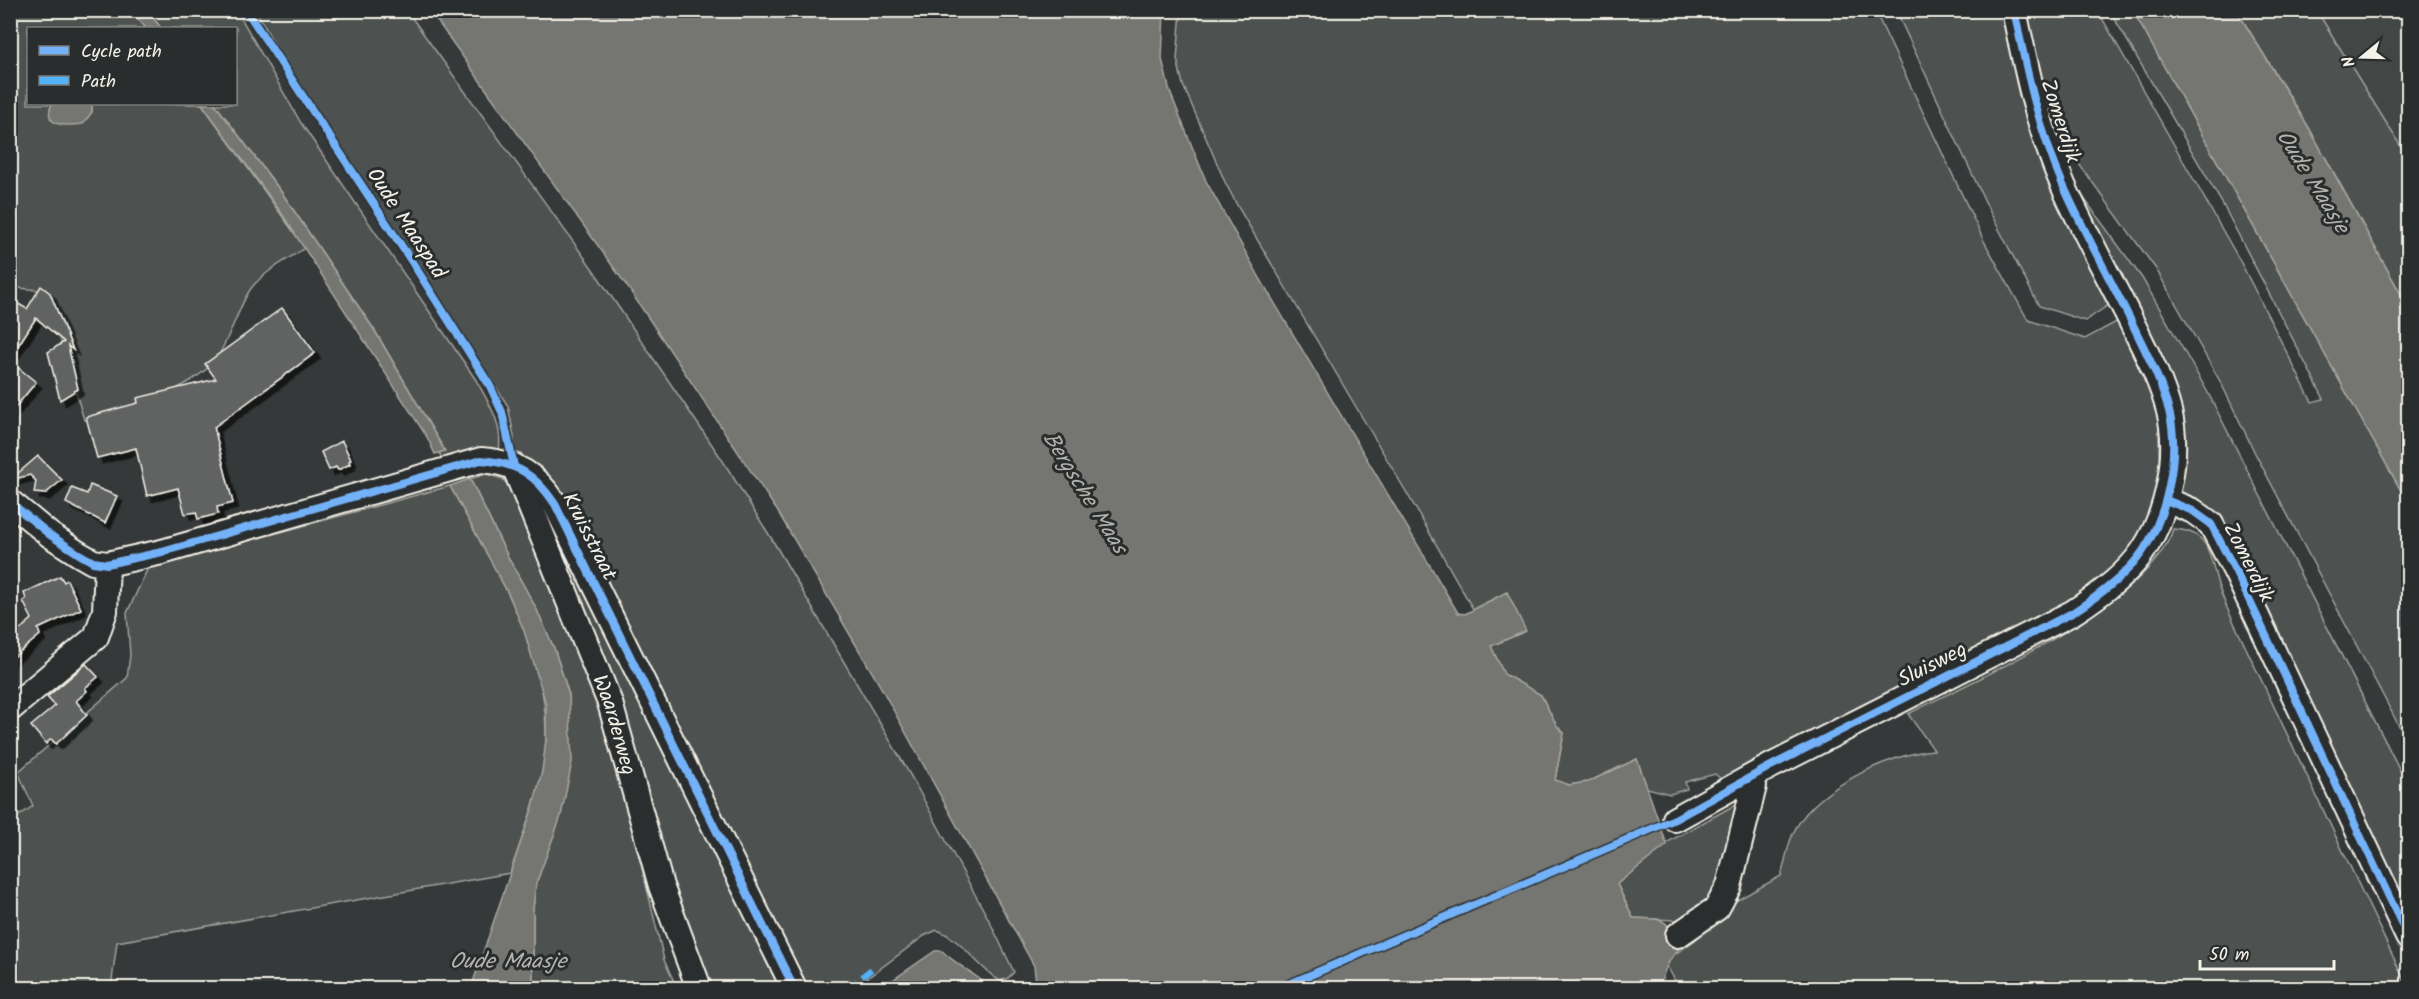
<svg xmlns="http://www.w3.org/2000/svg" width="2419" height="999" viewBox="0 0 2419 999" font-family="Kalam,sans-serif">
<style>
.built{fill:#434645}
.green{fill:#4e514f;stroke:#a1a19c;stroke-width:1.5}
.water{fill:#757572;stroke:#a8a7a1;stroke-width:1.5}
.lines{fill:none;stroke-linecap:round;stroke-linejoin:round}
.ferry{stroke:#b4b3ad;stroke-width:1.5;stroke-dasharray:8 6;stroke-linecap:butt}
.building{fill:#616362;stroke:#f4f1e8;stroke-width:1.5;filter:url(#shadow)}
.minor-casing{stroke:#f4f1e8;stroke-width:28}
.minor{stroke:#2a2d2e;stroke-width:24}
.quiet{stroke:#52b3f8;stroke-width:6;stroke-dasharray:12 6;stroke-linecap:butt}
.cycleway-casing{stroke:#2a2d2e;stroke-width:11}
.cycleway{stroke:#73b2f8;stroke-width:8}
.labels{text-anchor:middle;stroke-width:6;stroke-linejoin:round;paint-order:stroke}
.street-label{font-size:21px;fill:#f4f1e8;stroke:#2a2d2e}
.water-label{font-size:22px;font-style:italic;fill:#b4b3ad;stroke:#2a2d2e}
</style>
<defs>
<filter id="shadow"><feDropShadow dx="5.5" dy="5.5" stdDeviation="0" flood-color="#0009"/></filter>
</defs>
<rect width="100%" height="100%" fill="#363939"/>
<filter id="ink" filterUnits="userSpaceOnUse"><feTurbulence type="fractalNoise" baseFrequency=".0167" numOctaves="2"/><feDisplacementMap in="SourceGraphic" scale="12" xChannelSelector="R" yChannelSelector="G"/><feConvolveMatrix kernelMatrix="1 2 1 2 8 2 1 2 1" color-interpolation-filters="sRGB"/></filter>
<g filter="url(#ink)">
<polygon class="built" points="2304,11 2408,11 2408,174"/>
<g class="green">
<path d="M19 10 131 11 146 28H28V104H52L50 109 92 112V104H202L305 248C286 261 260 273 248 293 238 310 224 352 213 363 182 395 126 408 84 420L46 291 11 287V14Z"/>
<path d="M148 11H237L301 123 476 380C489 404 503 423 499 451L446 465 439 453 444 450 375 331 282 193 215 104H236V28H161Z"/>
<path d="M256 11H407L592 268 723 461 773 541 912 778 990 922 1014 972 1008 978 1000 981C977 967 962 939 937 930L924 936 854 988H803L642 668 513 457 514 436 508 406 445 308 310 108Z"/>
<polygon points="1181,11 1875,11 1984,241 2028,320 2085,339 2118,321 2154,402 2159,421 2159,486 2156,513 2106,584 1722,780 1715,774 1685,782 1687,789 1670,794 1647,788 1637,759 1588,782 1569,785 1555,780 1564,733 1557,727 1541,695 1504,675 1491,646 1525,631 1507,592 1473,609 1408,495 1238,207 1225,182 1183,85 1177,59"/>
<polygon points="1896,11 2001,11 2020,99 2043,167 2110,304 2085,321 2039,306 1989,210"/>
<polygon points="2024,11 2098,11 2240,261 2312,402 2324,399 2222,203 2110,11 2133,11 2408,503 2408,743 2255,453 2221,383 2156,269 2046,119"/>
<polygon points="2237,11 2317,11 2408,158 2408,307 2309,128"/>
<polygon points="2070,179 2142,278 2207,391 2408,786 2408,915 2223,522 2209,506 2179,498 2184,439"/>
<polygon points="486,474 503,479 514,494 609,729 664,960 677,988 533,988 533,909 536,884 545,856 569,720 569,695 554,648 536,608 508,557 470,479"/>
<path d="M450 486C496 573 563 668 542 772 535 807 521 840 510 873L117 942 111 988H11L10 822 33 806 18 772 127 678 130 655 127 613 148 568Z"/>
<polygon points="545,513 784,988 708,988"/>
<path d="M2173 529C2209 531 2209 552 2217 581 2219 590 2224 599 2227 608L2408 988H1679L1667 966 1671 957 1694 941 1722 916 1728 905 1781 876C1785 863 1787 848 1792 836 1810 791 1888 754 1934 750L1908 714C1976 679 2150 604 2173 529Z"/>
<polygon points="1742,801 1723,888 1707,909 1676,920 1633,918 1617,884 1666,843"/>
</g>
<g class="water">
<polygon points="131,11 148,11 161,28 146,28"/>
<path d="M430 11H1164L1162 59 1170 92 1206 181 1261 280 1458 613 1465 614 1507 592 1526 631 1491 646 1504 674 1541 695 1557 726 1564 733 1555 780 1569 785 1588 782 1637 759 1667 845 1617 884 1633 918C1666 919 1667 917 1679 949 1669 959 1661 974 1662 988H1031L1036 983 1034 966 879 684 778 512 629 289Z"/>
<polygon points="2133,11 2237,11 2309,128 2408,307 2408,503"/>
<path d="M52 104H92V112L83 124C69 126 41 128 52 104Z"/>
<polygon points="202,104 215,104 282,193 375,331 445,451 435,454 427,437 282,214"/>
<polygon points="470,479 508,557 536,608 554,648 569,695 572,762 561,816 536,884 533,909 533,988 471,988 533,806 542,772 546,740 546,704 524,631 509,595 450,486"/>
<path d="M935 951H942C957 965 975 974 991 988H881Z"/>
</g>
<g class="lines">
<polyline class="ferry" points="1280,988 1664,824"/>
</g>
<g class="building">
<polygon points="41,286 50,293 73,350 68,346 78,389 60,400 48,352 64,342 36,318 10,358 10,299 27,309"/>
<polygon points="282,308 315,353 214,427 233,503 217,507 218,514 198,519 196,512 185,514 178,488 147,496 136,448 97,458 86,417 138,403 137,398 216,379 205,364"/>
<polygon points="10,361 36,382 10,414"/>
<polygon points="342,441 351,460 349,461 350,464 338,470 336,467 329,470 321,452"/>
<polygon points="38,456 62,480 45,494 34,493 36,481 30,475 10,480"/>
<polygon points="90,485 117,496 105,523 66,503 72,488 87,494"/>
<polygon points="60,576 64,582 67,580 81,609 38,629 40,635 10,660 10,638 32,619 23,601 26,599 24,593"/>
<polygon points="86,664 98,677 85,688 87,691 76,701 87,715 56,744 51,739 46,744 31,726 55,706 47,697"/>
</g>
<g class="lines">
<g class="minor-casing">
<g id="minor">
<path id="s1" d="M514 466 610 703 661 886 699 988"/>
<polyline points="2166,500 2193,511 2211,524 2236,572 2408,937"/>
<path d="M10 502 50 535 79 554 93 562 107 564 162 552 481 460C517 463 535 474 555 504L794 988"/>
<polyline points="10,709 96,637 105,611 107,564"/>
<path d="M1675 819 1769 767 2072 613C2097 597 2126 576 2143 551 2168 514 2180 453 2169 411 2161 380 2146 352 2132 323 2109 277 2084 232 2063 185 2038 127 2027 72 2014 10"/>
<polyline points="1678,935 1717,908 1729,886 1754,786 1750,778"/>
</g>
</g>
<use href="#minor" class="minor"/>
<polyline class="quiet" points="848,988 874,967"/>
<g class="cycleway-casing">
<g id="cycleway">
<polyline points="246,10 412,262 490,386 502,412 514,466"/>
<polyline points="2166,500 2193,511 2211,524 2236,572 2408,937"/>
<path d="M10 502 50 535 79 554 93 562 107 564 162 552 481 460C517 463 535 474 555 504L794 988"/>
<path d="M1280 988 1675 819 1769 767 2072 613C2097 597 2126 576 2143 551 2168 514 2180 453 2169 411 2161 380 2146 352 2132 323 2109 277 2084 232 2063 185 2038 127 2027 72 2014 10"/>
</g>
</g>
<use href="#cycleway" class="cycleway"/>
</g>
</g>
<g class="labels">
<g class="street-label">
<text transform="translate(2061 121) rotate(72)" y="7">Zomerdijk</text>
<text transform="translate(407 223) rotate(57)" y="7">Oude Maaspad</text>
<text transform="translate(590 536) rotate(63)" y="7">Kruisstraat</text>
<text transform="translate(2249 562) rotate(63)" y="7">Zomerdijk</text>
<text transform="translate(1932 664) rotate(-27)" y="7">Sluisweg</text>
<text dy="7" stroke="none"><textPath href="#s1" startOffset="278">Waarderweg</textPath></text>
</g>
<g class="water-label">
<text transform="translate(2314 181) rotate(58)" y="8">Oude Maasje</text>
<text transform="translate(1086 492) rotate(58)" y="8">Bergsche Maas</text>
<text x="508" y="968">Oude Maasje</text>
</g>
</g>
<rect width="2419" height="999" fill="none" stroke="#2a2d2e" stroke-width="36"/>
<rect x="18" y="18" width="2383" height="963" fill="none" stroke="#f4f1e8" stroke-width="2" filter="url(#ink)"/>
<rect x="27" y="27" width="210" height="78" fill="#2a2d2e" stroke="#7b7b78" stroke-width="1.5"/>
<rect x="39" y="46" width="30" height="9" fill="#73b2f8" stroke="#7b7b78" stroke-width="1.5"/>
<text x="81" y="57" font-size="18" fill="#f4f1e8">Cycle path</text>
<rect x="39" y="76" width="30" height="9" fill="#52b3f8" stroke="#7b7b78" stroke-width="1.5"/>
<text x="81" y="87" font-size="18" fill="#f4f1e8">Path</text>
<g transform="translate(2362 57) rotate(251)" stroke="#2a2d2e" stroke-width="4.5" paint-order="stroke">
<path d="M0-4.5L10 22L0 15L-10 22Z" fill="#f4f1e8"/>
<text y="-9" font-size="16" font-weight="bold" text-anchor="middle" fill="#f4f1e8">N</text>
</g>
<path d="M2200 960v9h134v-9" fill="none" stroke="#f4f1e8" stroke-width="3"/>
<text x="2209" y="960" font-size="18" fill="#f4f1e8" stroke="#2a2d2e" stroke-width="4.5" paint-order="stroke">50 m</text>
</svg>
